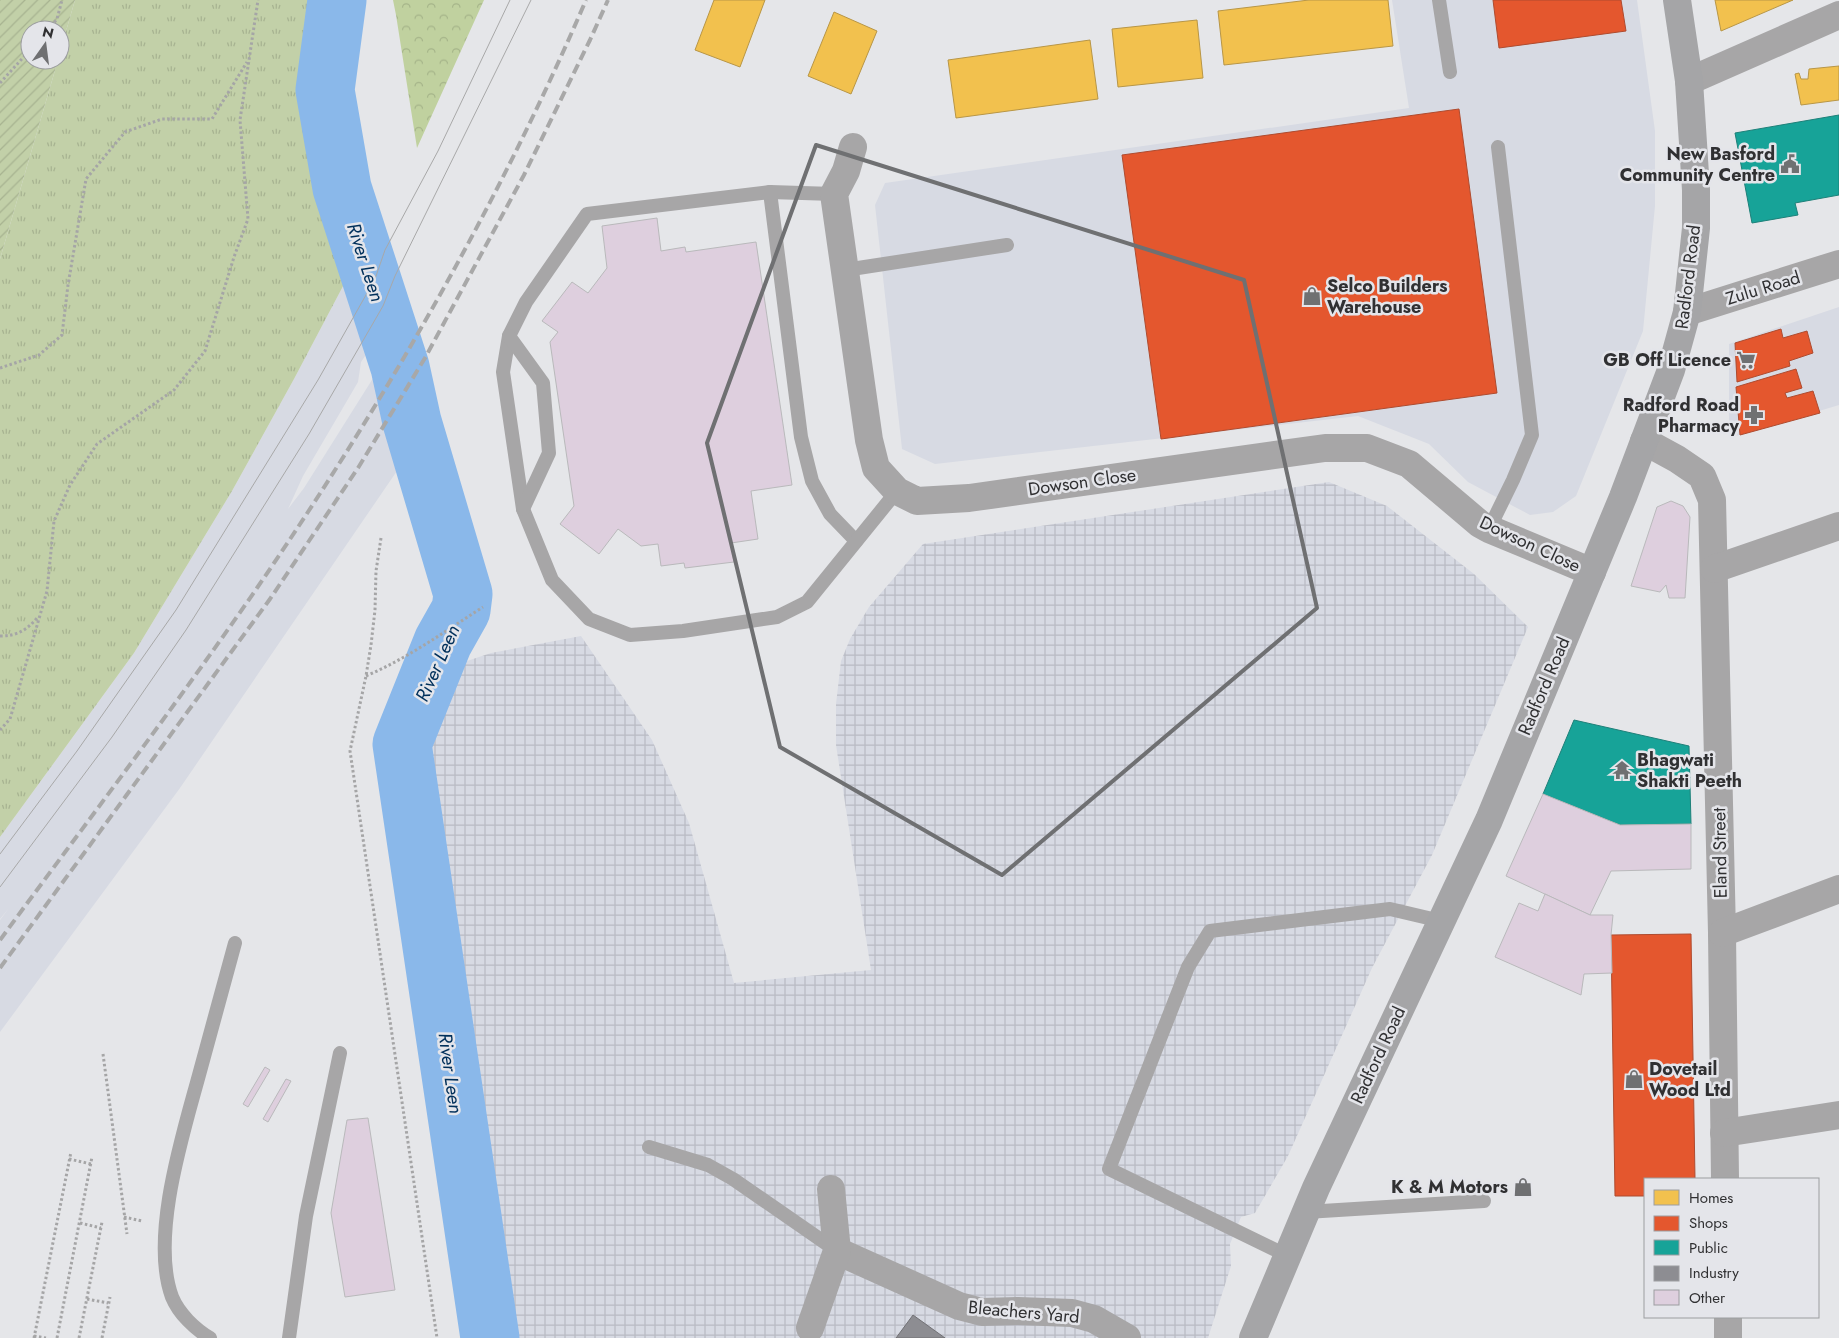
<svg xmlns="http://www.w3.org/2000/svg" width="1839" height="1338" viewBox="0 0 1839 1338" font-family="Jost,sans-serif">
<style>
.built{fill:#d7dae3}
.industrial{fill:url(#industrial-grid)}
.grass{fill:url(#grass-tufts)}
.forest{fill:url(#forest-crowns)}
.garden{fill:url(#garden-furrows)}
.homes{fill:#f2c14e;stroke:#b89646}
.shops{fill:#e4572e;stroke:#ae4b2f}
.public{fill:#17a398;stroke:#1e8079}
.industry{fill:#8d8d92;stroke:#717175}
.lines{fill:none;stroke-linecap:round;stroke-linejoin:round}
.river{stroke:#8ab8ea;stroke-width:59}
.building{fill:#decfde;stroke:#b9b9bb}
.path{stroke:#a5a5a6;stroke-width:3;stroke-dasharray:2.5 2.5;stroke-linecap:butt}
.lane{stroke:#a7a6a7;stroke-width:14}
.street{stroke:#a7a6a7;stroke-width:28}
.secondary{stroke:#a5a5a7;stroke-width:28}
.tram{stroke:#a8a8a8;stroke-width:1}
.rail{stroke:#a8a8a8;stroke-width:4;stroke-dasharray:10 5;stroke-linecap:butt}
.marked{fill:none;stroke:#6f7072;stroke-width:4;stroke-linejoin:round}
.labels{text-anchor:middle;stroke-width:5;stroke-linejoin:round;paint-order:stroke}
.poi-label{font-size:18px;font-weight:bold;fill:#303032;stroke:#e4e5ea;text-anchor:end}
.street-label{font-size:18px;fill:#303032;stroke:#e4e5ea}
.water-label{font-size:19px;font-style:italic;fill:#00305b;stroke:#e4e5ea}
</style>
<defs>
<pattern id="industrial-grid" width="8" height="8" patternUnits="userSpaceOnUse" patternTransform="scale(1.25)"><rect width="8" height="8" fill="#d7dae3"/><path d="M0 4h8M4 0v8" fill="none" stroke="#b9bbc3"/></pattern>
<pattern id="grass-tufts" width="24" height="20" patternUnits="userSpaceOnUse" patternTransform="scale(1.25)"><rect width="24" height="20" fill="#c2d0a8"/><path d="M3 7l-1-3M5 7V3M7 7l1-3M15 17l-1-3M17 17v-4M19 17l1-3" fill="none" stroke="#a7b391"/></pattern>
<pattern id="forest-crowns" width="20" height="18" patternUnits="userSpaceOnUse" patternTransform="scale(1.25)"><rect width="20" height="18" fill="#c0d19f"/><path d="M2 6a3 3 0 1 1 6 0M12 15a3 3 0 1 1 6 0" fill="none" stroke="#a5b489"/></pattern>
<pattern id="garden-furrows" width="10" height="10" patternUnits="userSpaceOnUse" patternTransform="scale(1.25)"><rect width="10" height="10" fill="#c2d0a8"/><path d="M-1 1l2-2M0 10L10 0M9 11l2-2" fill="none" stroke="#a7b391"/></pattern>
</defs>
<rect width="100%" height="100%" fill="#e5e6e9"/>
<g class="built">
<polygon points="1392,0 1637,0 1655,131 1655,206 1643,331 1576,496 1553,512 1530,515 1468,482 1429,444 1358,416 935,464 902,449 875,205 885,183 1409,108"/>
<polygon points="359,260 375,279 383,306 383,330 361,362 358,382 303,476 288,509 304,488 387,356 412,449 180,788 0,1032 0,920 9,908 0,919 0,837 134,653 232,491 294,379 351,271"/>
<polygon points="1839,307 1839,405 1729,438 1729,344"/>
</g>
<polygon class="industrial" points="1329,482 1387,506 1474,574 1528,627 1432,855 1372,968 1288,1156 1255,1213 1241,1217 1230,1244 1231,1266 1208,1338 515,1338 426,720 449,667 491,653 581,636 652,740 689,823 734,983 871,970 836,745 836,704 841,661 850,639 869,607 923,544"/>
<polygon class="grass" points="75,0 316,0 309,35 308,70 310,120 351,252 351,271 294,379 232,491 134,653 0,837 0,259 58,60 60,60 60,52"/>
<polygon class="forest" points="393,0 484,0 417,148 396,15"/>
<polygon class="garden" points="0,0 75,0 60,52 60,30 30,30 30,60 58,60 0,259"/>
<g class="homes">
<polygon points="714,0 765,0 740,67 695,50"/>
<polygon points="1309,0 1388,0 1393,46 1224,65 1218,11"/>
<polygon points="1715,0 1793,0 1721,31"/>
<polygon points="834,12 877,31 851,94 808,76"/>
<polygon points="1197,20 1203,78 1118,87 1112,29"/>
<polygon points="1090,40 1098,99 956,118 948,60"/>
<polygon points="1839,66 1839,100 1801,105 1795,74 1799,73 1801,79 1808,79 1809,69"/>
</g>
<g class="shops">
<polygon points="1493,0 1621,0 1626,31 1499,48"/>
<polygon points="1459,109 1497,393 1161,439 1122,155"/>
<polygon points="1781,329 1783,338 1807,331 1813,353 1789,361 1790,366 1737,382 1735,343"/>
<polygon points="1796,369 1802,388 1785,393 1787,398 1813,391 1820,413 1740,435 1736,387"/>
<polygon points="1691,934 1695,1179 1645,1179 1645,1196 1615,1196 1611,935"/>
</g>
<g class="public">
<polygon points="1839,115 1839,195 1795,203 1798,215 1752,223 1735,133"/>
<polygon points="1574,720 1689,746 1691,824 1620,825 1543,794"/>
</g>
<polygon class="industry" points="913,1315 945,1338 896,1338"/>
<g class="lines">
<polyline class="river" points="337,0 325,90 342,188 400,367 412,422 463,594 461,610 443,642 402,744 490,1338"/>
</g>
<g class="building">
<polygon points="657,218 661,251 685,247 686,252 756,242 792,485 751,491 758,539 731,543 734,562 685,568 684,563 661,566 658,544 641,546 618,529 599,554 560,524 574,506 550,342 558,332 542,321 572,282 588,293 607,268 602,226"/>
<polygon points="1671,501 1683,506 1690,517 1685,598 1669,598 1666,585 1660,592 1631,586 1657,507"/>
<polygon points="1543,794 1620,825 1691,824 1691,869 1611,871 1590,915 1506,876"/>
<polygon points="1545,894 1590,915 1613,915 1611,935 1612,973 1584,974 1581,995 1495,957 1519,903 1538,911"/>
<polygon points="265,1067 270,1070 248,1107 243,1104"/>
<polygon points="286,1079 291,1081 268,1122 263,1119"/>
<polygon points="368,1118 395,1290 345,1297 331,1213 347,1120"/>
</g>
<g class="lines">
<g class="path">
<polyline points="48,30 57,19 62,0"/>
<polyline points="0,83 30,50"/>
<polyline points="0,368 39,355 62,335 68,285 86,179 125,132 162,119 212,119 247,62"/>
<polyline points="381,538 376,571 375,610 371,645 366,676 350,751 437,1338"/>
<path d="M0 636C17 636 27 630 37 618"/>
<path d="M366 676C408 658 444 632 483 607"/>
<polyline points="0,730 10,719 47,591 54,521 70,485 97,444 174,390 205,351 234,257 248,219 240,120 258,0"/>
<polyline points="103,1054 127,1234"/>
<polyline points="69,1159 91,1164"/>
<polyline points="124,1217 142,1221"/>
<polyline points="80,1223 101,1228"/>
<polyline points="87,1299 108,1303"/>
<polyline points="34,1336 46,1338"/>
<polyline points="34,1338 71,1152"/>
<polyline points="57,1338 92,1157"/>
<polyline points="79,1338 102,1222"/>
<polyline points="102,1338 110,1297"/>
</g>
<g class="lane">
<polyline points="1439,0 1450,72"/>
<polyline points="770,192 801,437 812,481 830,514 856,541"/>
<polyline points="834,194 770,192 587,214 526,302 509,336 503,372 523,509 552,580 589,619 630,635 683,631 777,617 807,602 897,491"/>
<polyline points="845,270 1007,245"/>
<polyline points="509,336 543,383 549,453 523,509"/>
<polyline points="1489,529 1513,480 1532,435 1498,147"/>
<polyline points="649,1147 708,1165 733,1179 837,1251"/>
<polyline points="1306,1212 1484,1201"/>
<polyline points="1288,1256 1109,1169 1188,967 1210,931 1390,909 1441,921"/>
<path d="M210 1338C195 1329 179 1314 172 1297 150 1237 183 1134 199 1075 211 1031 223 987 235 943"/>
<polyline points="289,1338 306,1216 340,1053"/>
</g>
<g class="street">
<polyline points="1689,81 1839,15"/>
<polyline points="853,147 846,171 834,194 869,440 876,468 897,491 917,501 969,498 1325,448 1367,448 1409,464 1480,524 1489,529 1592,572"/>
<polyline points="1687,312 1839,264"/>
<polyline points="1644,441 1677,459 1702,476 1712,500 1722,933 1725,1179"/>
<polyline points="1714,569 1839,526"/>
<polyline points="1722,933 1839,889"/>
<polyline points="1724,1133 1839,1115"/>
<polyline points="837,1251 959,1306 982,1312 1018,1311 1072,1313 1094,1319 1127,1338"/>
<polyline points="1728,1317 1728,1338"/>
<polyline points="810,1328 837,1251 831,1189"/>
</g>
<polyline class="secondary" points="1253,1338 1316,1188 1489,820 1623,497 1671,370 1687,312 1696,228 1696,190 1689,81 1677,0"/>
<g class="tram">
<polyline points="0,854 77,751 176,610 318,380 375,279 385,250 438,151 510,0"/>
<polyline points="0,887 112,737 186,630 309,434 383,306 395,276 531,0"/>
</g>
<g class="rail">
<path d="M0 940C86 823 174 708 257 588 384 403 497 207 586 0"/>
<polyline points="0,968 270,599 358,468 425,358 524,175 590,40 608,0"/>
</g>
</g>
<path class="marked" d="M816 145 1244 280 1317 608 1002 875 780 747 707 443Z"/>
<defs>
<g id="civic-bare" transform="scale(1.5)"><path d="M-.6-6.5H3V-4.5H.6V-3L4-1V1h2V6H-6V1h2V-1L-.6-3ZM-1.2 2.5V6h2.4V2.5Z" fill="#6f7072" stroke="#e4e5ea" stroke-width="2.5" paint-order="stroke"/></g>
<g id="shop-bare" transform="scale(1.5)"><path d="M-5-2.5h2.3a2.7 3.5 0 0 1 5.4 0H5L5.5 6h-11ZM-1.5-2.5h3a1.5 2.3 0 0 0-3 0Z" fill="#6f7072" stroke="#e4e5ea" stroke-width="2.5" paint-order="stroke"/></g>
<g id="supermarket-bare" transform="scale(1.5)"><path d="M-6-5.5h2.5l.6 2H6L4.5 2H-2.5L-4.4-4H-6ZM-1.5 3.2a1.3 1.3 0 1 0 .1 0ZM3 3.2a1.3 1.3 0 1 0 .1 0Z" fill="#6f7072" stroke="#e4e5ea" stroke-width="2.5" paint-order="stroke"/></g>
<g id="pharmacy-bare" transform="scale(1.5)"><path d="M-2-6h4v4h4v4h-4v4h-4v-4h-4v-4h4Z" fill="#6f7072" stroke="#e4e5ea" stroke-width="2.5" paint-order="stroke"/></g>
<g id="temple-bare" transform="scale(1.5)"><path d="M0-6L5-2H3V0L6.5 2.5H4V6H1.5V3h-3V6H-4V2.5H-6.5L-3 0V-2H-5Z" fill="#6f7072" stroke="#e4e5ea" stroke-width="2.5" paint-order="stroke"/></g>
</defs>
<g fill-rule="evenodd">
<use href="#civic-bare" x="1790" y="164"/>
<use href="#shop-bare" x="1312" y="296"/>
<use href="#supermarket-bare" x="1746" y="360"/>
<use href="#pharmacy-bare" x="1754" y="415"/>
<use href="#temple-bare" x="1622" y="770"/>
<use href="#shop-bare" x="1634" y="1079"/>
<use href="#shop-bare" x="1523" y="1187"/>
</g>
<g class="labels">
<g class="poi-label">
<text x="1775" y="160">New Basford<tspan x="1775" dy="21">Community Centre</tspan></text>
<text x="1327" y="292" text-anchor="start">Selco Builders<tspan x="1327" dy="21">Warehouse</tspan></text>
<text x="1731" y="366">GB Off Licence</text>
<text x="1739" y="411">Radford Road<tspan x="1739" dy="21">Pharmacy</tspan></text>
<text x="1637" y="766" text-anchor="start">Bhagwati<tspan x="1637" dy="21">Shakti Peeth</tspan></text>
<text x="1649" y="1075" text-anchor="start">Dovetail<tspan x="1649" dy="21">Wood Ltd</tspan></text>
<text x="1508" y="1193">K &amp; M Motors</text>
</g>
<g class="street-label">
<text transform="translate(1688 277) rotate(-83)" y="6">Radford Road</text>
<text transform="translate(1763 288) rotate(-17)" y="6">Zulu Road</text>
<text transform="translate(1082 482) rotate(-8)" y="6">Dowson Close</text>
<text transform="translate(1530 544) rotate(25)" y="6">Dowson Close</text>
<text transform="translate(1544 686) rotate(-67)" y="6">Radford Road</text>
<text transform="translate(1720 853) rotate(-91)" y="6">Eland Street</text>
<text transform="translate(1378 1055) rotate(-65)" y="6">Radford Road</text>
<text transform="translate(1024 1312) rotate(5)" y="6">Bleachers Yard</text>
</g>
<g class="water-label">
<text transform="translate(366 262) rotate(72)" y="7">River Leen</text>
<text transform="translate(437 663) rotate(-66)" y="7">River Leen</text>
<text transform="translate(451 1073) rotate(82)" y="7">River Leen</text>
</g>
</g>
<rect x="1644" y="1178" width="175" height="140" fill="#e4e5ea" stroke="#9c9da0"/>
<rect x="1654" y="1190" width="25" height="15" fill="#f2c14e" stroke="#9c9da0"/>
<text x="1689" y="1203" font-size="15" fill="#303032">Homes</text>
<rect x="1654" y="1216" width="25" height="15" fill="#e4572e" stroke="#9c9da0"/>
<text x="1689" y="1228" font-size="15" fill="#303032">Shops</text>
<rect x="1654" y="1240" width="25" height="15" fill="#17a398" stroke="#9c9da0"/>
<text x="1689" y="1253" font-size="15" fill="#303032">Public</text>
<rect x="1654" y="1266" width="25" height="15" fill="#8d8d92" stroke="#9c9da0"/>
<text x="1689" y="1278" font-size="15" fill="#303032">Industry</text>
<rect x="1654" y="1290" width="25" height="15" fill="#decfde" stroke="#9c9da0"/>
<text x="1689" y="1303" font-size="15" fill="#303032">Other</text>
<g transform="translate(45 45) rotate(14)"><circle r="24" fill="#e4e5ea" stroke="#9c9da0"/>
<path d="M0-4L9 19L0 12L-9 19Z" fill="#6f7072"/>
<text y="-8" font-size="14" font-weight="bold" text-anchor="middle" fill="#303032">N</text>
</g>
</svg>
